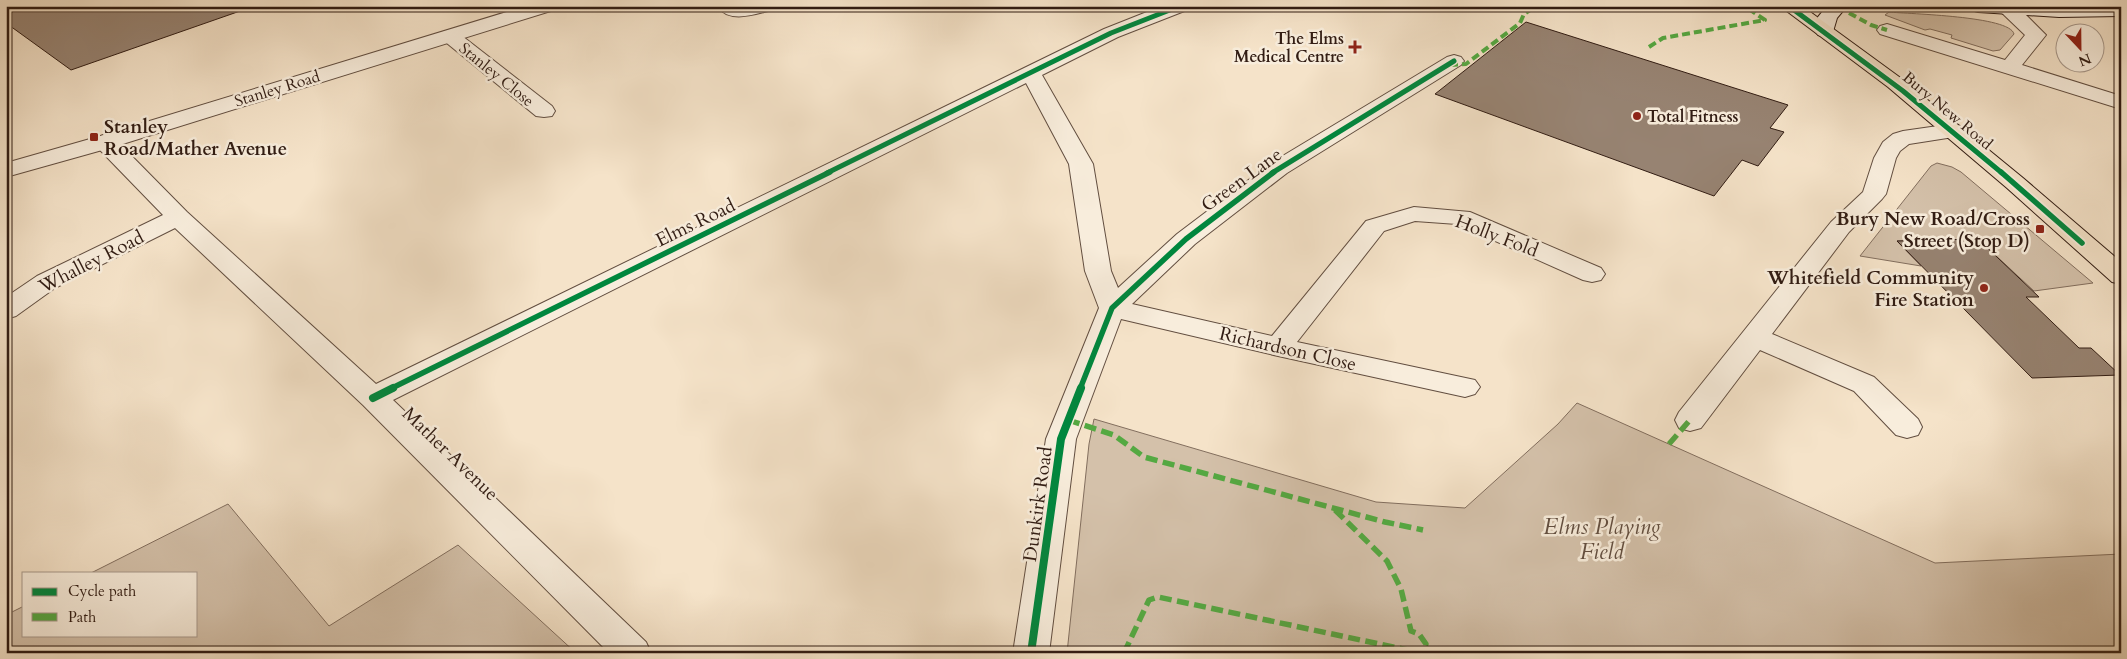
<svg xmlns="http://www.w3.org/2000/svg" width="2127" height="659" viewBox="0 0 2127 659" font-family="Cardo,serif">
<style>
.green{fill:#d4c1aa;stroke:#826e5e}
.building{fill:#978372;stroke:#311c13}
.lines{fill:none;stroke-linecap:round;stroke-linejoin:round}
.minor-casing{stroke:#624e40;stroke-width:2}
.tertiary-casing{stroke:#624e40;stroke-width:2}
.secondary-casing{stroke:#311c13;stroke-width:2}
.trunk-casing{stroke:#311c13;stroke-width:2}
.minor{fill:#f8eddc;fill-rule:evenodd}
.tertiary{fill:#f8eddc;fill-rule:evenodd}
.secondary{fill:#f8eddc;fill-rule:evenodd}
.trunk{fill:#f5e3c9;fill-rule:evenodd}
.quiet-far1{stroke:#54a942;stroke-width:4;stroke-dasharray:8 4;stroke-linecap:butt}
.quiet{stroke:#54a942;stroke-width:5.5;stroke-dasharray:12 5.5;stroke-linecap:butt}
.cycleway-far2-casing{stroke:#f8eddc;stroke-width:8}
.cycleway-far1-casing{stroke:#f8eddc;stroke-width:9}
.cycleway-casing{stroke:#f8eddc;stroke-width:11}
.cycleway-far2{stroke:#00873e;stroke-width:5}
.cycleway-far1{stroke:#00873e;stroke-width:5.5}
.cycleway{stroke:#00873e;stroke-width:8}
.poi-dot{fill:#8f2418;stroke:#f8eddc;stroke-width:2}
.labels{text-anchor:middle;stroke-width:5;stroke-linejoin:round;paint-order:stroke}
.far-poi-label{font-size:16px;font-weight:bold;fill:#311c13;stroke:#f8eddc;text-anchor:end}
.far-street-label{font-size:16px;fill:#311c13;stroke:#f8eddc}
.poi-label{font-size:19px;font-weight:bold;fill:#311c13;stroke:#f8eddc;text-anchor:end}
.street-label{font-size:19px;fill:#311c13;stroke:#f8eddc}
.near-park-label{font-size:22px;font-style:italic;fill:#624e40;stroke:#f8eddc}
</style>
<rect width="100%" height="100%" fill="#f5e3c9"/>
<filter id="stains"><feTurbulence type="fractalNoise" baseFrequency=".004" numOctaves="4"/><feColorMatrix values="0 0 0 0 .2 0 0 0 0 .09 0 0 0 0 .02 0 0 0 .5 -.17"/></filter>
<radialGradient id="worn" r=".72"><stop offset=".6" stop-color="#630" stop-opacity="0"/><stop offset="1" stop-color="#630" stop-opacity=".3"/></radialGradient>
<g class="green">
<path d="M1889 12C1909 14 2010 16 2014 34L2000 50 1993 51 1951 38 1952 35 1930 29 1925 30 1885 15Z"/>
<polygon points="1937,163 1952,167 1961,172 2093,283 2034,291 1978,239 1960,239 1934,247 1927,240 1897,241 1921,266 1860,256 1931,166"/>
<polygon points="1577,403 1935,563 2121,554 2121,653 1067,653 1089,444 1094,419 1376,502 1465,508 1558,424"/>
<polygon points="228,504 329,626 458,545 576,653 6,653 6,615 24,606 24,635 196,635 196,573 91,573"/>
</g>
<g class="building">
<polygon points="6,6 242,6 243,10 71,70 6,23"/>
<polygon points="1526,22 1788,105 1770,128 1784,132 1758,166 1742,160 1714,196 1435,94"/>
<polygon points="1978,239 2039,297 2026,297 2079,348 2091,348 2120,375 2032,378 1897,241"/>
</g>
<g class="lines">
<g class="minor-casing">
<g id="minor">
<path d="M717 6H774L772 10C755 14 729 24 717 6Z"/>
<polygon points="1162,6 1189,6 1187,10 1118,37 1042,75 1093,164 1111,271 1118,288 1177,234 1271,163 1447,57 1454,55 1461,57 1464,61 1461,65 1287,173 1195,244 1132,304 1272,336 1366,221 1414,207 1470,212 1601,268 1605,274 1601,280 1592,282 1583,280 1457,224 1415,221 1384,231 1297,342 1475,380 1480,387 1475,394 1465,397 1278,356 1121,319 1076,439 1049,653 1013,653 1046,439 1099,308 1085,271 1069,164 1026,83 393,400 646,642 651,653 609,653 363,405 175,228 55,288 16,316 6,319 6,297 37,276 163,215 97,147 94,142 97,137 105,135 113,137 187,212 376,384 1104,29"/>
<polygon points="2001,6 2017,6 2046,35 2022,65 2121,96 2121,109 1880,34 1877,30 1880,26 1887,24 2005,60 2025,35 2002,13 2000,9"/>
<polygon points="450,30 457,32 552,106 555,111 552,116 544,117 536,116 443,40 440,36 443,32"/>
<polygon points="1952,124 1960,126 1963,131 1960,136 1909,144 1900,151 1896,158 1886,194 1882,199 1849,232 1772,334 1874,377 1918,419 1922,427 1918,435 1907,438 1896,435 1854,391 1760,350 1701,428 1690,431 1679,428 1675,420 1679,412 1831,222 1863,192 1874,158 1883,142 1893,134 1903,131"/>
</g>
</g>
<g class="tertiary-casing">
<polygon id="tertiary" points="526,6 556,6 554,10 113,147 6,177 6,163 97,137"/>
</g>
<g class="secondary-casing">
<g id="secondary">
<polygon points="1827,6 1847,6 1837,18 1832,35 1825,37 1818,35 1815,31 1818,17"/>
<polygon points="1969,6 2121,6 2121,16 2059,17 1978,12 1971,10"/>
</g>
</g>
<g class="trunk-casing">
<polygon id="trunk" points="1780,6 1802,6 1902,79 2023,178 2121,262 2121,284 2112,282 2007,188 1888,87"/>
</g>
<use href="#minor" class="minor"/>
<use href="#tertiary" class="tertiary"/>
<use href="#secondary" class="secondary"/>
<use href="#trunk" class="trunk"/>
<g class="quiet-far1">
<polyline points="1849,13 1871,25 1887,30"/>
<polyline points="1649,47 1663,38 1765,20 1746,7"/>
<polyline points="1450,65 1466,64 1520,23 1524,14 1530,10"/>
</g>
<g class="quiet">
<polyline points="1068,420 1114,435 1144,457 1385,522 1423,530"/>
<polyline points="1669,444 1690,420"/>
<polyline points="1335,510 1387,561 1401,589 1411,631 1419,634 1426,644 1423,653"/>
<polyline points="1124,653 1149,600 1158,597 1422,653"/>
</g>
<g class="cycleway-far2-casing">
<g id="cycleway-far2">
<polyline points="1790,7 1903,91 2002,173"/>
<polyline points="827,173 1111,33 1180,6"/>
<polyline points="1272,173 1454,61"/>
</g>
</g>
<g class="cycleway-far1-casing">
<g id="cycleway-far1">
<polyline points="2001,172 2082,243"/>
<polyline points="390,389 830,172"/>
<polyline points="1080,389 1112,308 1186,239 1274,172"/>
</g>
</g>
<g class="cycleway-casing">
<g id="cycleway">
<polyline points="373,398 393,388"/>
<polyline points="1031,653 1061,439 1081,388"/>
</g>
</g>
<use href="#cycleway-far2" class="cycleway-far2"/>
<use href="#cycleway-far1" class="cycleway-far1"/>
<use href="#cycleway" class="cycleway"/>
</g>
<g class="poi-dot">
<path d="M1352.5 39.5h5v5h5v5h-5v5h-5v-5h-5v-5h5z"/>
<circle cx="1637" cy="116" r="5"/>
<rect x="89" y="132" width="10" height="10" rx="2.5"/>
<rect x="2035" y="224" width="10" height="10" rx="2.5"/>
<circle cx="1984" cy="288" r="5"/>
</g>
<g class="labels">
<g class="far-poi-label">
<text x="1344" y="44">The Elms<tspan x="1344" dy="18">Medical Centre</tspan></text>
<text x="1647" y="122" text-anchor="start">Total Fitness</text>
</g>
<g class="far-street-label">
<text transform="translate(497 74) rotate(39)" y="6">Stanley Close</text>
<text transform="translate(277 88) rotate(-17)" y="6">Stanley Road</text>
<text transform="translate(1948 110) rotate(40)" y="6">Bury New Road</text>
</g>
<g class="poi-label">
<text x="104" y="133" text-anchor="start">Stanley<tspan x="104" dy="22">Road/Mather Avenue</tspan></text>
<text x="2030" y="225">Bury New Road/Cross<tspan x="2030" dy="22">Street (Stop D)</tspan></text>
<text x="1974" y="284">Whitefield Community<tspan x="1974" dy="22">Fire Station</tspan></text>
</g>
<g class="street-label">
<text transform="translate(1241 179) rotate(-36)" y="7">Green Lane</text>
<text transform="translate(695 222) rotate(-26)" y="7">Elms Road</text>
<text transform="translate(1497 235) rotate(21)" y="7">Holly Fold</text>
<text transform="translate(91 261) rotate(-27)" y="7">Whalley Road</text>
<text transform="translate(1288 348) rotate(13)" y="7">Richardson Close</text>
<text transform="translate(451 453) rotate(44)" y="7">Mather Avenue</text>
<text transform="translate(1037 504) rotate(-82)" y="7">Dunkirk Road</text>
</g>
<g class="near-park-label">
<text x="1602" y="534">Elms Playing<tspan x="1602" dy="25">Field</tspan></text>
</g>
</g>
<rect width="2127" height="659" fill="none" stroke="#f5e3c9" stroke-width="25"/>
<rect x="8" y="8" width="2112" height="644" fill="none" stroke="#311c13" stroke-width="2.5"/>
<rect x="12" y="12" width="2102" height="634" fill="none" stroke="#311c13"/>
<rect x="22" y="572" width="175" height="65" fill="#f8eddc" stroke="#a8998c"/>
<rect x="32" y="588" width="25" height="8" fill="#00873e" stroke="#a8998c"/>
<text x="68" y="596" font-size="15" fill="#311c13">Cycle path</text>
<rect x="32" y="613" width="25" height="8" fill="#54a942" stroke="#a8998c"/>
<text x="68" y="622" font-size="15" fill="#311c13">Path</text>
<g transform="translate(2080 48) rotate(158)"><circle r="24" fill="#f8eddc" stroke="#a8998c"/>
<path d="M0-4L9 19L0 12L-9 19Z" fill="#8f2418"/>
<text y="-8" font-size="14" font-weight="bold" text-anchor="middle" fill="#311c13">N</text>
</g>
<rect width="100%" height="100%" filter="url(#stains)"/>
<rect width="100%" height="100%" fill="url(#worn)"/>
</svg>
